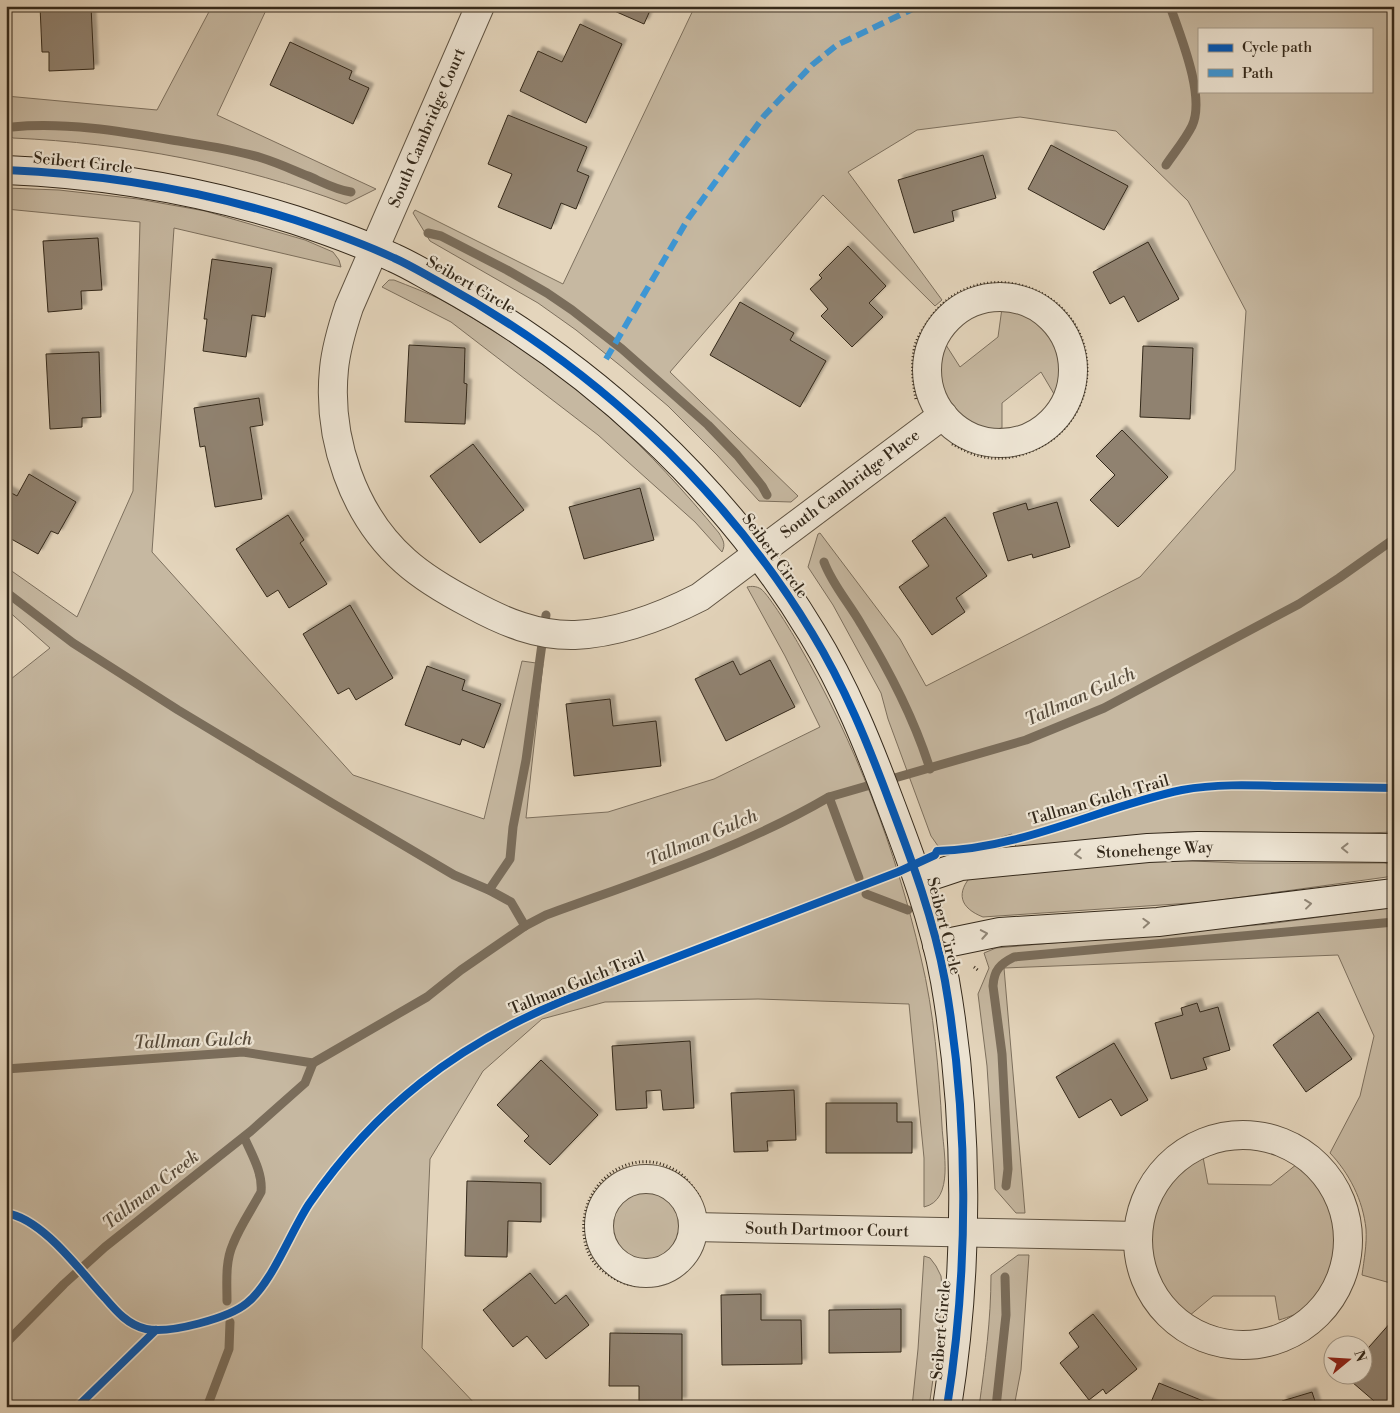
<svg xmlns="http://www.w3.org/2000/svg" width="1400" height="1413" viewBox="0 0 1400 1413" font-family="'Libre Bodoni',serif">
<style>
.green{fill:#c6b8a1;stroke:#7d705e;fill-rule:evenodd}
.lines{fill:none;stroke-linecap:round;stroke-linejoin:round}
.stream{stroke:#7a6d5b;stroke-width:9}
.building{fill:#90826f;stroke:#34291b;filter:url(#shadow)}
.street-casing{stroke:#605443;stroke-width:30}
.secondary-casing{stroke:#34291b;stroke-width:30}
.path{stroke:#34291b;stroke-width:3;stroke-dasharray:1 2.5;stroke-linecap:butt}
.street{stroke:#ede4d3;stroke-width:28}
.secondary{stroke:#ede4d3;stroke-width:28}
.quiet{stroke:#3d96d4;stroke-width:6;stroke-dasharray:12 6;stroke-linecap:butt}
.cycleway-casing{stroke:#ede4d3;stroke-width:11}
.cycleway{stroke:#0057b8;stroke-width:8}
.oneway{stroke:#908677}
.labels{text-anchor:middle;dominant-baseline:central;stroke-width:4.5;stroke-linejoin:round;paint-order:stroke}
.street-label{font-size:16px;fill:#34291b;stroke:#ede4d3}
.water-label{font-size:18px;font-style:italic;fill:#574b3b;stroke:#ede4d3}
</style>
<defs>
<filter id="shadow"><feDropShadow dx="4.5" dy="-4.5" stdDeviation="1" flood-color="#0004"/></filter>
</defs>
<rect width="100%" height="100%" fill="#e4d5bc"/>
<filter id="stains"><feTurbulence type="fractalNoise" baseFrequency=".004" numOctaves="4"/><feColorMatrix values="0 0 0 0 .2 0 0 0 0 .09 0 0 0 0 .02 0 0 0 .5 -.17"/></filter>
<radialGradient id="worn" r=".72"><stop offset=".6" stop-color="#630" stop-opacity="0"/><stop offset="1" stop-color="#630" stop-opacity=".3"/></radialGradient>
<g class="green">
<path d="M212 6H268L217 115 376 189 346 204C240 164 126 143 13 138L6 132V96L157 110Z"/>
<path d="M695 6H1394V832L1366 833 1178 832 1016 847 1012 834C989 841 962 850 938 846L931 836 888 719 881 693 833 605 808 567 818 534 820 533 900 639 926 686 1140 577 1235 470 1246 311 1188 201 1116 131 1020 117 917 130 848 172 942 300 935 306 823 195 670 372 798 496 791 502 759 501 717 455 668 406 622 367 576 330 538 303 430 241 413 213 415 210 563 284ZM1199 29H1371V91H1199Z"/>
<path d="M6 188 59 190 138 199 205 211 305 240 333 252 339 260 341 267 174 228 152 552 353 775 484 819 522 661 543 664 526 818 608 812 714 779 820 727 785 656 747 587C752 586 756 586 761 589 769 595 793 634 799 645 855 742 896 849 921 958 934 1012 939 1071 942 1126 943 1150 955 1200 924 1207V1158L909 1004 758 999 605 1002 542 1019 483 1071 430 1159 422 1348 478 1407H6V683L50 648 6 609V567L77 617 133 491 140 222 6 209Z"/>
<path d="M389 280H394C409 286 425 292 440 299 496 330 561 374 609 417 649 452 685 492 719 533 723 540 726 544 722 552L695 522 598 435 451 322 382 287Z"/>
<path d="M1002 308C1047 316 1064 346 1060 390L1054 394 1041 372 1002 403V428C997 429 991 429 986 429 965 428 944 407 940 387 937 375 938 364 939 352L946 345 960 367 998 337Z"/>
<path d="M1171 860 1239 863H1384L1394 865V876L1206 902 983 917C960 908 955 893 973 874Z"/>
<path d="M1394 907V1284L1362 1275C1364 1260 1367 1244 1366 1229 1363 1200 1349 1173 1330 1153L1360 1096 1374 1036 1338 955 1004 968 1025 1213H1016L995 1189 987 1066 978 994 989 968 984 953 996 948 1268 924Z"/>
<path d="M1203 1157 1208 1184 1271 1185 1297 1164C1310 1169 1316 1180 1323 1191 1345 1227 1342 1280 1307 1307 1298 1314 1289 1317 1279 1320L1275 1296H1213L1189 1316C1186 1314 1182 1313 1179 1311 1154 1293 1143 1242 1151 1214 1155 1203 1162 1193 1168 1183 1176 1170 1187 1158 1203 1157Z"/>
<circle cx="646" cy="1225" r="36"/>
<path d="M1018 1255H1029L1021 1370 1014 1407H979C985 1363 991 1320 991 1275Z"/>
<path d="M924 1256 930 1258 936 1266 941 1276 942 1287 938 1344 929 1407H912L918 1349Z"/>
</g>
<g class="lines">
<g class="stream">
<path d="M12 127C65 122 120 131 172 140 202 145 233 149 262 158 278 163 293 170 308 176 322 182 336 190 351 192"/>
<path d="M1166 165C1174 153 1185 140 1192 126 1206 97 1180 35 1170 6"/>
<path d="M428 233 441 236 507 270 547 293 572 310 622 349 708 425 737 455 762 486 767 495"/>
<path d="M824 562C832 584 849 603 861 624 889 670 914 718 930 769"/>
<path d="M6 592 73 643 178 710 332 803 454 875 489 890 511 902 525 926"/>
<path d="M829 797 859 878"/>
<path d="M489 890 510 859 513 827 526 760 546 615"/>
<path d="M866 894 908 910"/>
<path d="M6 1069 243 1052 313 1063 427 997 461 970 525 926 546 915C642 880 740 849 829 797L1026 740 1104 708 1299 604 1339 578 1394 539"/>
<path d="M1006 1186 1008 1169 1002 1054 993 986C994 970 1000 964 1014 957L1394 922"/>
<path d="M227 1301C227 1282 225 1262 233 1244 240 1226 252 1209 261 1192 263 1173 252 1155 244 1137"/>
<path d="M6 1343 64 1284 105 1247 251 1131 305 1083 313 1063"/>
<path d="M207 1407 229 1349 230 1322"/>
<path d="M996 1407 1006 1315 1005 1277"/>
</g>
</g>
<g class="building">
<path d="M40 6H91L94 69 49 71V52H42Z"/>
<path d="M603 6H652L644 24Z"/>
<path d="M580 24 622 44 586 123 520 91 538 51 562 62Z"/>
<path d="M290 42 352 71 349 79 369 88 353 124 270 85Z"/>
<path d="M508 115 587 147 577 171 589 176 576 209 561 203 551 229 498 207 512 174 488 164Z"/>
<path d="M1051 145 1128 186 1104 230 1028 189Z"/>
<path d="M983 155 996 198 952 211 954 221 914 233 898 180Z"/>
<path d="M98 238 102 290 81 291 82 309 48 312 43 241Z"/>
<path d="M1148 242 1179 299 1138 322 1124 296 1110 304 1093 272Z"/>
<path d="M848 246 886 286 869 303 883 317 852 347 821 316 828 309 810 289 822 278 819 275Z"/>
<path d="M212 259 272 268 265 317 252 315 246 357 203 351 207 319H204Z"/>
<path d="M740 302 794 333 790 340 826 361 800 407 710 355Z"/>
<path d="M409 345 465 348 464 383 467 384 465 424 405 422Z"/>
<path d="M1143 346 1193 348 1190 419 1140 417Z"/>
<path d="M99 352 101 417 82 418V427L50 429 46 354Z"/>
<path d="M259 398 263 425 250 427 262 499 215 507 205 446 200 447 194 408Z"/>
<path d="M1122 430 1168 477 1118 527 1090 500 1115 475 1096 456Z"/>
<path d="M473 444 524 510 480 543 430 476Z"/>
<path d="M29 474 76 502 58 534 51 531 38 554 6 536V490L17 496Z"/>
<path d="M640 488 654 540 584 559 569 507Z"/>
<path d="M1057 502 1070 547 1033 558 1032 554 1008 561 993 513 1026 503 1028 510Z"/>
<path d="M288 515 304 540 300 543 327 584 289 608 278 590 267 597 236 549Z"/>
<path d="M945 517 987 576 956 598 965 612 932 635 899 587 929 566 912 541Z"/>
<path d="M350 605 393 678 356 700 349 688 338 694 303 634Z"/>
<path d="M770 660 795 707 726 741 695 679 733 661 740 675Z"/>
<path d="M427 666 465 680 462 690 501 704 484 748 462 739 460 745 405 725Z"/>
<path d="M610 699 613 726 656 721 661 766 574 776 566 704Z"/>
<path d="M1197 1003 1200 1012 1218 1007 1230 1050 1203 1058 1207 1069 1171 1079 1155 1023 1183 1015 1181 1008Z"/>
<path d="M1318 1012 1352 1059 1306 1092 1273 1045Z"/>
<path d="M690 1041 694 1108 663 1110 661 1090 646 1091 647 1108 616 1110 612 1046Z"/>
<path d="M1114 1043 1148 1100 1121 1116 1111 1099 1079 1118 1056 1077Z"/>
<path d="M541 1060 598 1115 550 1165 524 1141 529 1136 497 1105Z"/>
<path d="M794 1090 796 1140 767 1141 768 1151 734 1152 731 1093Z"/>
<path d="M826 1103H897V1122H912V1153H826Z"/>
<path d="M467 1181 541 1183V1222L508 1221 507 1257 465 1256Z"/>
<path d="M530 1273 555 1304 566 1295 589 1325 546 1359 527 1336 513 1347 483 1310Z"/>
<path d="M761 1294V1320H801L802 1364 722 1365 721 1295Z"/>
<path d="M901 1309V1352L829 1353V1310Z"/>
<path d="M1093 1314 1137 1369 1106 1394 1103 1389 1089 1400 1060 1363 1079 1347 1069 1333Z"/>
<path d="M1392 1321 1394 1323V1394L1383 1407H1381L1345 1376H1362V1355Z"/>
<path d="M610 1333 682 1334V1402L639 1401V1386H609Z"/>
<path d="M1159 1383 1218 1407H1149Z"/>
<path d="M1312 1392 1317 1407H1284L1282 1401Z"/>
</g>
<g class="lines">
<g class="street-casing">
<g id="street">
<path d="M480 6 349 307C342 328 336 348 334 369 327 438 353 515 405 561 425 579 448 592 471 604 504 622 537 636 575 635 619 633 661 617 700 597L943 415"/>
<circle cx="1000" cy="370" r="73"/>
<circle cx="1243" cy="1240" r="105"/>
<circle cx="646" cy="1226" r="47"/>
<path d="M693 1227 1138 1236"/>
</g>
</g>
<g class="secondary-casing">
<g id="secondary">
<path d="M6 170C105 174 200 190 295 220 328 231 362 243 394 258 410 265 426 275 441 283 592 366 723 486 812 633 845 687 868 744 890 803 912 861 934 920 945 981 969 1119 969 1269 947 1407"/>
<path d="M919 880 961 866 1148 848 1198 846 1394 848"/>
<path d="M937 945 1000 932 1158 922 1394 893"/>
</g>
</g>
<g class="path">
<path d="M916 399C913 383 911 367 914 351 915 340 923 329 929 320 977 249 1089 286 1087 372 1086 398 1075 421 1054 438 1034 453 1006 463 980 456 970 454 961 448 952 444"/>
<path d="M974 967 979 971"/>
<path d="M698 1255C681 1278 666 1287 637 1285 624 1285 612 1278 602 1270 591 1262 585 1248 584 1234 579 1182 633 1142 678 1172 687 1178 694 1189 700 1198"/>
<path d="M77 1407 156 1330"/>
</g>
<use href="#street" class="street"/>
<use href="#secondary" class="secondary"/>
<path class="quiet" d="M606 359 688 219 764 116 812 65 837 45 919 6"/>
<g class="cycleway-casing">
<g id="cycleway">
<path d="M6 170C105 174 200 190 295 220 328 231 362 243 394 258 410 265 426 275 441 283 592 366 723 486 812 633 845 687 868 744 890 803 912 861 934 920 945 981 969 1119 969 1269 947 1407"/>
<path d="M6 1213C43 1219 80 1271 105 1298 116 1311 128 1325 146 1329 170 1334 229 1318 247 1303 272 1283 290 1233 309 1204 376 1107 456 1045 565 1000L898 872 935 855 937 851C1022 849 1100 807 1182 790 1215 784 1248 785 1280 786 1318 787 1356 787 1394 788"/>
<path d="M77 1407 156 1330"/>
</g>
</g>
<use href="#cycleway" class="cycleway"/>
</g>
<defs><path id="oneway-chevron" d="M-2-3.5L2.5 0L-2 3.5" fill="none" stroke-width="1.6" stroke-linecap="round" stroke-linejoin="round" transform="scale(1.25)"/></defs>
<g class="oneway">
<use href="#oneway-chevron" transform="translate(1345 848) rotate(-179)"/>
<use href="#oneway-chevron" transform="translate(1078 854) rotate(175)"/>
<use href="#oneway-chevron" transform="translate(1308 904) rotate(-7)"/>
<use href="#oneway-chevron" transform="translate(1146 923) rotate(-3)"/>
<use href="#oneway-chevron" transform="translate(984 934) rotate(-10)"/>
</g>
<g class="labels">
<g class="street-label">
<text transform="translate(427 128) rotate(-67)">South Cambridge Court</text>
<text transform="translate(83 163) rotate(6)">Seibert Circle</text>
<text transform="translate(471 285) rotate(30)">Seibert Circle</text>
<text transform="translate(850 484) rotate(-37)">South Cambridge Place</text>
<text transform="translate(775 556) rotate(54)">Seibert Circle</text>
<text transform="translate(1099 800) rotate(-16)">Tallman Gulch Trail</text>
<text transform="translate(1155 850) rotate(-3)">Stonehenge Way</text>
<text transform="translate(944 926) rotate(76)">Seibert Circle</text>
<text transform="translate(577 983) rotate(-22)">Tallman Gulch Trail</text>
<text transform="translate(827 1230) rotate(1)">South Dartmoor Court</text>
<text transform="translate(941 1330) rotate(-85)">Seibert Circle</text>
</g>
<g class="water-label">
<text transform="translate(1080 697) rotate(-24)">Tallman Gulch</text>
<text transform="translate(702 838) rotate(-23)">Tallman Gulch</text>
<text transform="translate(193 1041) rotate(-2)">Tallman Gulch</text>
<text transform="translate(151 1190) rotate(-38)">Tallman Creek</text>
</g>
</g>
<rect width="1400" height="1413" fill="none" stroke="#e4d5bc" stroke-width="25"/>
<rect x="8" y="8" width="1385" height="1398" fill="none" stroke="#34291b" stroke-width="2.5"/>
<rect x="12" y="12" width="1375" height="1388" fill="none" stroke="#34291b"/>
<rect x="1198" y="28" width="175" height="65" fill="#ede4d3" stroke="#a39989"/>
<rect x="1208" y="44" width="25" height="8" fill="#0057b8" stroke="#a39989"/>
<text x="1242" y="52" font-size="15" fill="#34291b">Cycle path</text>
<rect x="1208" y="69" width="25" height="8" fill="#3d96d4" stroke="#a39989"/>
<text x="1242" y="78" font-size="15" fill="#34291b">Path</text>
<g transform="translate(1348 1360) rotate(72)"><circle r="24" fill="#ede4d3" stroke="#a39989"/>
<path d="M0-4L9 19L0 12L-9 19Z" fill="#8f2418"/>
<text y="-8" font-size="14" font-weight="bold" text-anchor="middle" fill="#34291b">N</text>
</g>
<rect width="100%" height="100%" filter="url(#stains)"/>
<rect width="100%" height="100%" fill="url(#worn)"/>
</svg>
